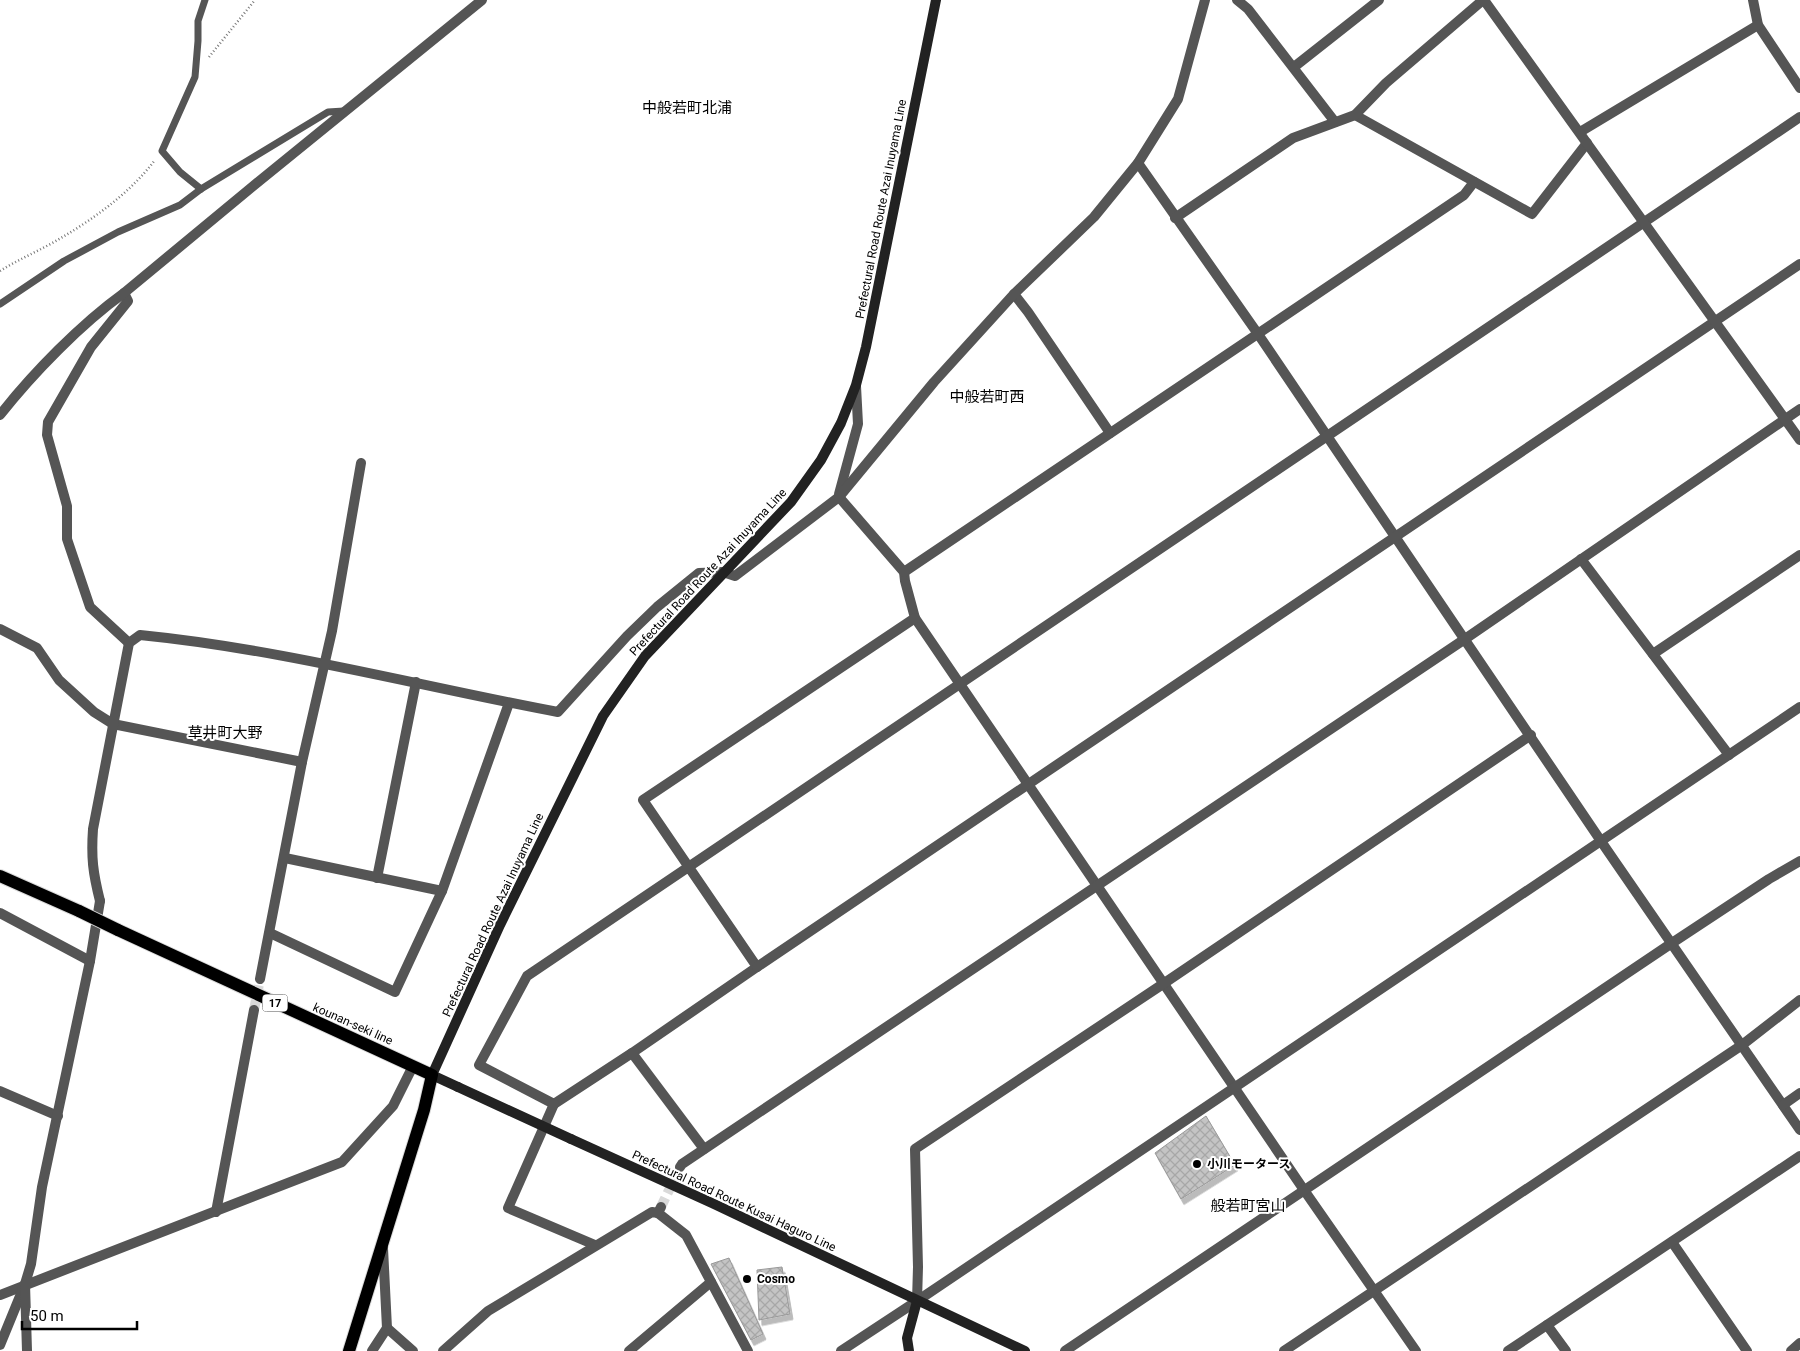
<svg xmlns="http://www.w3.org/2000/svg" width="1800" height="1351" viewBox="0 0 1800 1351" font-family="Roboto,'Noto Sans JP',sans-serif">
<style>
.building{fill:url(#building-cross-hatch);stroke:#999;filter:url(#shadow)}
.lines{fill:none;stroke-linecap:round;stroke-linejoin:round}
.minor-tunnel{stroke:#d9d9d9;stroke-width:10;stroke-dasharray:10 5;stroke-linecap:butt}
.primary-casing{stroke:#dbdbdb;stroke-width:14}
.path{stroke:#777;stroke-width:2.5;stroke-dasharray:1 2.5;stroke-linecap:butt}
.service{stroke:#555;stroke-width:7}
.minor{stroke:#555;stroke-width:10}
.tertiary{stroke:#555;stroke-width:10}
.secondary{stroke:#222;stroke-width:10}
.primary{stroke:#000;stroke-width:12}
.primary-bridge-casing{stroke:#dbdbdb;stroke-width:14;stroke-linecap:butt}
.secondary-bridge{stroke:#222;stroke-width:10}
.primary-bridge{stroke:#000;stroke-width:12}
.poi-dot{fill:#000;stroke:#fff;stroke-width:2}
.labels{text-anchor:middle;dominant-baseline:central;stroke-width:4;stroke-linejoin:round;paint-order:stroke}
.shield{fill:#fff;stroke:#4c4c4c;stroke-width:1}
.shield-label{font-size:11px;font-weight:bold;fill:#000}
.street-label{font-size:12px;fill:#000;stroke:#fff}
.poi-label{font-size:12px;font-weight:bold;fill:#000;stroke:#fff;text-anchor:start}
.quarter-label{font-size:15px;fill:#000;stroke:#fff}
</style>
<defs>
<pattern id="building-cross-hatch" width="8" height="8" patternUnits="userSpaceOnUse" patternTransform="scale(1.25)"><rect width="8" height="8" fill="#c4c4c4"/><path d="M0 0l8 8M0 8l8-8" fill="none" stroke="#a7a7a7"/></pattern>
<filter id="shadow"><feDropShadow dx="3" dy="5.5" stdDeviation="0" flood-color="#0004"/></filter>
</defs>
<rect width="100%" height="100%" fill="#fff"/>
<g class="building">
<path d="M1206 1116 1235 1165 1181 1199 1155 1153Z"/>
<path d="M729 1258 763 1334 751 1340 711 1264Z"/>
<path d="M782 1267 790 1314 759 1320 757 1270Z"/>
</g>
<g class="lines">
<g class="minor-tunnel">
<path d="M254 1010 260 979"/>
<path d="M661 1207 680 1167"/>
</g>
<g class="primary-casing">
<g id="primary">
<path d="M0 876 79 911"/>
<path d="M118 930 432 1075 424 1110 349 1351"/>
</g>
</g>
<g class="path">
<path d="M209 57 255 0"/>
<path d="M0 271C19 259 41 250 61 238 95 218 131 192 155 160"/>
</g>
<g class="service">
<path d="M201 189 180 172 162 151 195 77 198 41V21L205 0"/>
<path d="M0 304 64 261 118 232 180 205 201 189 328 112 344 111"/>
</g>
<g class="minor">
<path d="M1237 0 1248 9 1335 122"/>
<path d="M1753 0 1758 25 1800 88"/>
<path d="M1294 67 1379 0"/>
<path d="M1355 115 1532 214 1587 143"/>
<path d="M1580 132 1758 25"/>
<path d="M1138 163 1258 334 1607 850 1800 1130"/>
<path d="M1175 218 1293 138 1355 115 1386 83 1483 0"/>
<path d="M124 293 128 301 91 347 48 422 47 435 67 506V539L90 607 129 643"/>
<path d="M1014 294 1028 312 1110 433"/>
<path d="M0 415C33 373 81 324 124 293L252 187 482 0"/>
<path d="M839 494 858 424 856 386"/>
<path d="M839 497 904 572 905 581 915 618 1304 1190 1416 1351"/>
<path d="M1581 559 1729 755"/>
<path d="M904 572 1464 195 1474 182"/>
<path d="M915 618 643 800 757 967 632 1053 554 1104 479 1065 527 976 1800 117"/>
<path d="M0 629 37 648 59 680 94 712 113 724 302 762"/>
<path d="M1653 654 1800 555"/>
<path d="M285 858 442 891"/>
<path d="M377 878 416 682"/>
<path d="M100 901C93 873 91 858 93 829L129 643 140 635C281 649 419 686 558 712L627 636 657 607 699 573 723 572 735 576 839 497 934 382 1014 294 1094 217 1138 163 1178 99 1205 0"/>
<path d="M0 913 90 961"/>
<path d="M270 933 395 992 442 891 509 703"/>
<path d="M757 967 1800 264"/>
<path d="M260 979 302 762 332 631 361 463"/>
<path d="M632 1053 704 1149"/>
<path d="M0 1091 58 1116"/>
<path d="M554 1104 508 1208 595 1245"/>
<path d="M1783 1105 1800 1093"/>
<path d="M680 1167 682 1164 1465 639 1800 409"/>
<path d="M661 1207 658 1213 686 1235 748 1351"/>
<path d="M216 1212 254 1010"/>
<path d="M1672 1242 1747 1351"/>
<path d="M0 1295 342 1162 393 1106 413 1066"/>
<path d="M1547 1325 1566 1351"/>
<path d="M387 1328 413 1351"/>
<path d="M0 1345 25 1284"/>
<path d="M372 1351 387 1328 383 1248"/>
<path d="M443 1351 488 1311 652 1212 658 1213"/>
<path d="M629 1351 711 1282"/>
<path d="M841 1351 917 1301 918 1267 915 1149 1163 984 1531 735"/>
<path d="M1065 1351 1672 943 1769 879 1800 861"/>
<path d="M1284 1351 1742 1045 1800 1000"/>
<path d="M1508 1351 1800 1156"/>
<path d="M1791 1351 1800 1343"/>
</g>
<g class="tertiary">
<path d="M1484 0 1800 440"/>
<path d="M917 1301 1800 707"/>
<path d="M27 1351 25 1284 31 1264 42 1187 90 961 100 901"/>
</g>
<g class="secondary">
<path d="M458 1087 432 1075 500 925 603 716 645 656 791 502 821 460 841 423 856 385 866 347 936 0"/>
<path d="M571 1139 714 1204 1025 1351"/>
<path d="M909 1351 907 1338 917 1301"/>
</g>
<use href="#primary" class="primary"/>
<g class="primary-bridge-casing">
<path id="primary-bridge" d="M79 911 118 930"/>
</g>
<path class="secondary-bridge" d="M458 1087 571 1139"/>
<use href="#primary-bridge" class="primary-bridge"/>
</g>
<g class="poi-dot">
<circle cx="1197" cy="1164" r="5"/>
<circle cx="747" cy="1279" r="5"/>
</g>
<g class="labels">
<rect class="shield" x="262.5" y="994.5" width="25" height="17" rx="4"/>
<g class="shield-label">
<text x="275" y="1003">17</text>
</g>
<g class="street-label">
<text transform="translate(881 209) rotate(-79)">Prefectural Road Route Azai Inuyama Line</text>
<text transform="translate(708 572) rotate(-47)">Prefectural Road Route Azai Inuyama Line</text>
<text transform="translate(493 915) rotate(-65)">Prefectural Road Route Azai Inuyama Line</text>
<text transform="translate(353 1024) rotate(24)">kounan-seki line</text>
<text transform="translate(734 1201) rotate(25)">Prefectural Road Route Kusai Haguro Line</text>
</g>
<g class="poi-label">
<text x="1207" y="1164">小川モータース</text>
<text x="757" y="1279">Cosmo</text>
</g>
<g class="quarter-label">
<text x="687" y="108">中般若町北浦</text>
<text x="987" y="397">中般若町西</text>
<text x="225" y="733">草井町大野</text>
<text x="1248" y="1206">般若町宮山</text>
</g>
</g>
<path d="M22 1321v8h115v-8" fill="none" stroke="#000000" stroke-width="2.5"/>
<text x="30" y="1321" font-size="15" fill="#000000" stroke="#ffffff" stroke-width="4" paint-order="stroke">50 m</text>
</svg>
